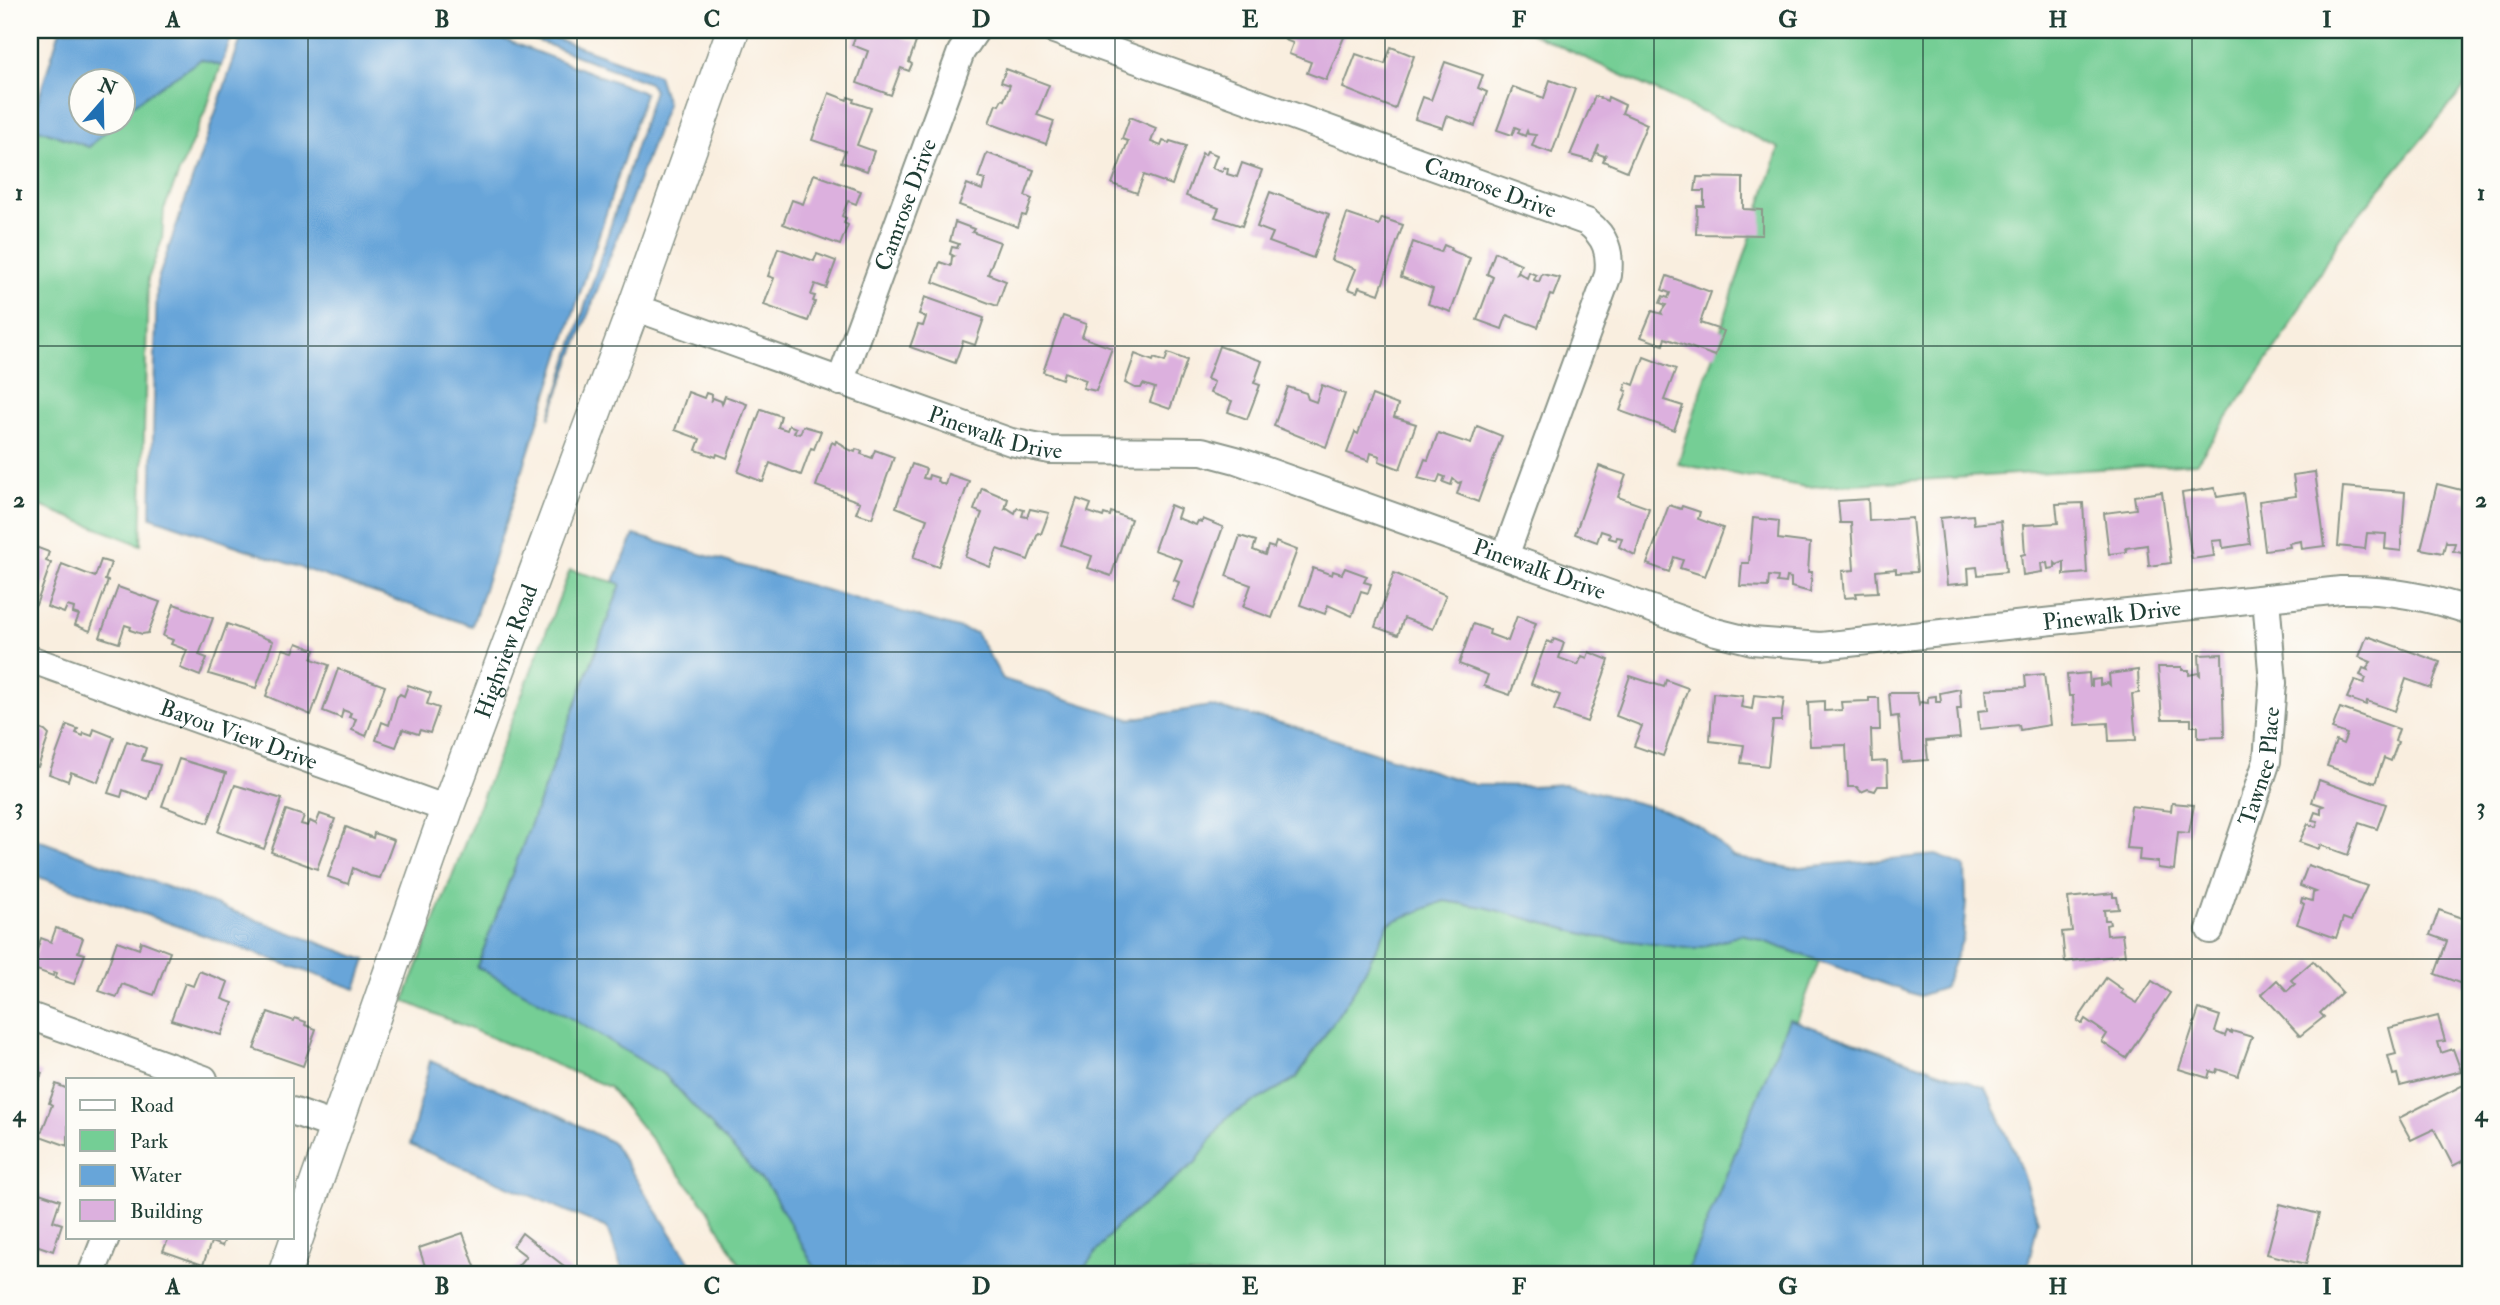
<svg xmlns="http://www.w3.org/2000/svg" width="2500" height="1305" viewBox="0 0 2500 1305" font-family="'IM FELL Double Pica',serif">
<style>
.green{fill:#74ce95;stroke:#4a8664;stroke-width:2}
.water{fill:#67a5d9;stroke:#437186;stroke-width:2}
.building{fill:#dcb0de}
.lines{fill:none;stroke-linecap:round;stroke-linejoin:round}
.minor-casing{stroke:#8c968a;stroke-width:30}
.tertiary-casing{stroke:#8c968a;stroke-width:35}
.minor{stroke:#fff;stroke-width:26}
.tertiary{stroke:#fff;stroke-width:32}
.grid{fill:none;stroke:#1f3d34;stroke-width:2;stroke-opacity:0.55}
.labels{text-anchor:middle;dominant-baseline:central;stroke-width:6;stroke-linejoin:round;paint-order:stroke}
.street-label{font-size:23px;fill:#1f3d34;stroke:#fdfcf7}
.neatline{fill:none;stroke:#1f3d34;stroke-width:2.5}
.grid-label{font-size:23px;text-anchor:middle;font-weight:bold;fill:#1f3d34}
</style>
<rect width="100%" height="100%" fill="#fdfcf7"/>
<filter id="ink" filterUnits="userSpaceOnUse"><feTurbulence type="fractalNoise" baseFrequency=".0143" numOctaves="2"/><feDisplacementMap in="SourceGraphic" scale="14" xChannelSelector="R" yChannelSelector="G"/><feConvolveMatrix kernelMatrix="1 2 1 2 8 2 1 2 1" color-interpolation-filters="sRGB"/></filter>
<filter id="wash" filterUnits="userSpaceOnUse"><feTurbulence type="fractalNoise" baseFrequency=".00686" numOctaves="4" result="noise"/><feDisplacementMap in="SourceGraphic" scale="28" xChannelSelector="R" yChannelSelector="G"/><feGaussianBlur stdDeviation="1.57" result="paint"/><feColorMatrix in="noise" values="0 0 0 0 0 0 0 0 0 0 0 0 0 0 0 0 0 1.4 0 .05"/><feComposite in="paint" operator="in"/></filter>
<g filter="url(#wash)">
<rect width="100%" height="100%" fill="#f9eedf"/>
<g class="green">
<path d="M1525 30H2470V81L2340 237 2284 336 2196 463 1806 487 1678 464 1779 148Z"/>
<path d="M201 59 221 66 208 104 164 209 162 240 148 279 141 545 30 502V126L89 147 114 123 122 122 123 114C146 91 175 78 201 59Z"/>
<path d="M570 570 621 584 477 967 576 1021 665 1075 771 1190 819 1275H746L708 1209 609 1087 404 1001Z"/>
<path d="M1444 901 1484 907 1596 937 1695 949 1743 934 1819 961 1797 1021 1789 1019 1686 1275H1078L1117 1226 1196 1162 1226 1118 1297 1078 1357 986 1389 923Z"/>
</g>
<g class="water">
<path d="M60 30H234L221 66 201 59C175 78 146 92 123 114L122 80H80V122L114 123 89 147 30 126Z"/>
<path d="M244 30H479L645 93 472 626 151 517 157 282Z"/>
<path d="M509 30H532L658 75 667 104 549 419 654 90 649 83Z"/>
<path d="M634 535 976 633 1003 679 1130 719 1210 706 1293 726 1475 785 1531 786 1565 784 1664 810 1701 827 1733 857 1790 868 1936 855 1965 866 1966 902 1963 938 1944 988 1919 996 1743 934 1695 949 1596 937 1484 907 1444 901 1389 923 1357 986 1296 1078 1226 1118 1196 1162 1117 1226 1078 1275H819L771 1190 665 1075 576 1021 477 967 621 584 614 581Z"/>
<path d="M30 837 366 960 356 989 30 874Z"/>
<path d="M1789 1019 1986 1088 2015 1153 2038 1220 2026 1275H1686Z"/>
<path d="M430 1061 561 1116 613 1143 698 1275H624L607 1228 410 1145Z"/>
</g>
<g id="blocks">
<g class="building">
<path d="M858 30H882L916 42 909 62 912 64 909 71 901 68 891 95 857 83 868 51 852 45Z"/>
<path d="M1289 30H1347L1326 80 1307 73 1311 62 1289 54 1293 43 1285 40Z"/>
<path d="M1391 47 1414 56 1395 109 1343 88 1356 54 1385 64Z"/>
<path d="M1445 62 1483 75 1478 88 1487 92 1475 126 1447 116 1443 128 1415 119 1423 97 1431 100Z"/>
<path d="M1006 69 1049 85 1037 115 1054 121 1046 144 989 123 996 104 999 105 1002 99 1004 100 1010 85 1001 82Z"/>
<path d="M1550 80 1575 89 1552 153 1532 146 1536 135 1528 134 1527 131 1525 136 1518 133 1520 129 1515 127 1512 135 1497 130 1513 87 1544 98Z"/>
<path d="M829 93 847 100 848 97 854 99 853 102 871 108 857 145 874 151 867 171 841 162 845 151 812 140Z"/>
<path d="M1595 96 1607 101 1608 97 1625 105 1622 113 1647 124 1627 171 1603 161 1606 154 1604 156 1596 153 1599 145 1592 161 1570 155Z"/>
<path d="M1130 117 1156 128 1151 142 1161 146 1163 141 1169 143 1170 141 1186 146 1172 185 1144 175 1137 193 1112 184 1128 141 1122 139Z"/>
<path d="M1207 151 1217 155 1212 168 1222 172 1224 167 1228 169 1227 174 1237 177 1242 163 1262 170 1242 226 1215 217 1219 208 1186 196 1202 153 1205 155Z"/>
<path d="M987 153 1034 170 1025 196 1032 199 1026 216 1022 215 1018 227 959 205 967 184 982 190 985 180 978 178Z"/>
<path d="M814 174 861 191 856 204 848 201 842 216 846 218 844 223 848 225 840 245 783 224 792 200 803 204Z"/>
<path d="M1697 177 1743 178V209L1762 210V235L1696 234 1697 206H1704V191H1695Z"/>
<path d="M1270 192 1329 214 1313 258 1269 242 1273 233 1257 227Z"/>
<path d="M1347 214 1379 225 1382 218 1403 225 1379 294 1359 287 1357 292 1348 289 1356 269 1331 260Z"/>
<path d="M955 222 974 229 972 232 1000 242 988 274 1006 281 997 306 933 282 940 262 951 266 952 257 954 256 950 254 952 247 957 248 959 244 950 241Z"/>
<path d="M1413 242 1441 252 1444 245 1451 248 1450 250 1470 258 1451 312 1428 304 1433 289 1401 277Z"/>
<path d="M778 248 814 261 817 254 836 261 826 288 815 284 811 295 815 296 813 301 815 302 808 321 764 305 774 278 768 276Z"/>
<path d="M1495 252 1521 264 1517 274 1519 273 1527 278 1529 272 1536 275 1534 280 1539 282 1542 274 1560 278 1553 296 1550 295 1538 327 1507 315 1502 329 1477 320 1493 277 1487 274Z"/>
<path d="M1667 276 1711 292 1700 323 1724 331 1715 356 1665 338 1663 345 1641 337 1652 311 1662 314 1661 312 1666 305 1660 303 1663 296 1668 298 1670 293 1662 290Z"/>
<path d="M925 297 984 318 975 345 963 341 955 363 910 347 918 325 923 326 926 317 919 314Z"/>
<path d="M1063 316 1086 324 1082 337 1112 348 1096 391 1083 388 1086 380 1064 372 1062 379 1043 372Z"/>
<path d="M1219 346 1262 361 1254 383 1260 385 1247 419 1228 412 1232 401 1210 393 1214 382 1207 379Z"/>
<path d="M1168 353 1187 360 1170 409 1150 402 1155 388 1143 384 1141 388H1135L1125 383 1135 354 1153 361 1154 358 1165 362Z"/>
<path d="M1644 357 1676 369 1664 400 1683 406 1674 430 1620 411 1627 391 1624 390 1627 382 1634 385Z"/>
<path d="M1322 385 1345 394 1326 447 1274 426 1288 387 1306 393 1308 399 1316 402Z"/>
<path d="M688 392 704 398 706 393 712 395 711 400 713 398 721 401 722 404 725 396 747 404 727 458 717 454 716 457 696 450 700 439 675 430Z"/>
<path d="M1372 395 1398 405 1394 417 1416 424 1400 469 1379 461 1380 456 1371 453 1369 461 1347 453 1355 432 1358 434Z"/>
<path d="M761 409 781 416 778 427 787 430 789 425 796 428 794 433 800 434 803 426 821 431 814 449 811 448 801 475 770 463 763 482 738 472Z"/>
<path d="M1477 426 1502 436 1478 502 1457 494 1461 482 1458 483 1453 479 1451 485 1443 482 1445 477 1440 475 1437 483 1418 478 1425 459 1428 460 1438 433 1471 444Z"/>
<path d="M836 441 842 444 845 448 855 452 856 449 862 451 861 454 872 458 875 450 894 457 872 518 856 513 860 502 816 486 832 442 835 444Z"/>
<path d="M912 464 926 469 923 478 928 479 929 475 938 478 937 481 945 485 948 474 969 481 938 567 913 558 927 519 896 507Z"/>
<path d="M1599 466 1626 475 1618 497 1649 508 1635 555 1619 547 1622 538 1617 537 1616 540 1609 538 1610 534 1601 531 1597 542 1575 534Z"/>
<path d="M2315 472 2325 546 2302 549 2301 541 2289 543 2290 547 2265 550 2259 501 2296 496 2293 475Z"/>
<path d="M2437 484 2465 491 2462 501 2470 503V555L2453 551 2455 543H2447L2446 541 2443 553 2421 549Z"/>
<path d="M2343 487 2405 492 2401 551 2385 549 2386 534 2367 533 2365 549 2338 546Z"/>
<path d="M982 488 1008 499 1005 509 1007 508 1015 513 1017 508 1024 510 1022 516 1027 517 1030 509 1049 513 1041 534 1038 533 1028 560 997 549 990 567 965 557 982 513 974 510Z"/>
<path d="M2215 488 2217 497 2243 493 2250 544 2223 548 2222 540 2212 541 2214 556 2192 559 2182 493Z"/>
<path d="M2162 492 2171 563 2149 566 2147 545 2126 548 2127 552 2109 554 2104 513 2136 509 2134 496Z"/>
<path d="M1077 499 1091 504 1088 512 1103 517 1104 514 1110 516 1111 512 1131 519 1111 576 1088 568 1092 556 1061 545Z"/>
<path d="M1868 499 1869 521 1912 518 1917 572 1896 573V569L1876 571 1878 592 1856 593 1857 597 1844 598 1842 571 1854 570 1851 523H1840L1838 501Z"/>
<path d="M2083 503 2087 573 2064 575V562L2057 565 2055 563V568L2048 569 2047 563H2041L2042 572 2023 575 2021 555 2025 554 2023 525 2058 523 2056 504Z"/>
<path d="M1170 505 1180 509 1177 518 1196 525 1198 521 1202 522 1203 519 1223 527 1194 608 1172 600 1179 582 1174 580 1182 560 1154 550Z"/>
<path d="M1669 505 1681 509 1682 506 1700 512 1698 519 1723 528 1705 576 1680 568 1683 560 1674 557 1669 572 1647 564Z"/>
<path d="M1973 515 1974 524 2001 521 2006 572 1978 575 1977 567 1968 568 1969 583 1947 585 1940 518Z"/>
<path d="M1753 518 1779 521 1778 539 1810 543 1808 572H1812L1810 592 1791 587V578L1787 577 1786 583 1777 582 1778 577 1769 576 1768 587 1740 586 1742 563H1749Z"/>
<path d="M1240 536 1256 541 1253 550 1265 555 1268 546 1274 548 1276 542 1297 550 1272 618 1243 607 1251 585 1226 576Z"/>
<path d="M30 545 49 552 46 561 51 563 36 605 30 603Z"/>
<path d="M101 560 111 563 105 580 108 581 90 631 75 625 79 615 73 613 74 608 67 606 64 613 47 607 62 564 95 577Z"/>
<path d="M1313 568 1332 575 1333 571 1342 574 1345 568 1367 576 1364 582 1371 584 1368 593 1361 591 1352 616 1328 605 1325 614 1300 605Z"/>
<path d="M1394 573 1446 595 1433 629 1404 618 1398 635 1375 627Z"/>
<path d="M118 587 160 602 148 633 142 634 130 630 131 627 125 625 119 643 100 637Z"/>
<path d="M174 604 213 618 199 655 207 658 200 676 180 668 187 650 171 644 173 640 163 636Z"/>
<path d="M1517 616 1536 623 1510 695 1484 686 1488 675 1459 664 1473 624 1490 630 1489 634 1508 641Z"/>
<path d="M227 624 273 641 256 688 209 674Z"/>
<path d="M2367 636 2440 662 2431 688 2406 679 2395 711 2367 701 2366 705 2347 698 2355 680 2364 683 2366 678 2360 675 2363 668 2368 670 2367 667 2371 662 2359 657Z"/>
<path d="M1554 639 1564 643 1559 658 1578 665 1582 656 1587 658 1589 652 1609 660 1587 722 1554 710 1560 695 1531 684 1547 641 1552 643Z"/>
<path d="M297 643 315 650 312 659 329 665 311 715 266 696 283 649 293 652Z"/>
<path d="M2222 654 2224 737 2198 738V726H2191V719H2162L2158 667H2182V670H2189V675L2198 673 2200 675 2199 655Z"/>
<path d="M338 669 385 686 366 736 352 730 356 719 349 717 351 713 343 710 341 718 323 711Z"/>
<path d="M2138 670 2139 693 2132 694 2136 740 2109 741 2108 723 2075 725 2073 696H2069L2067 675 2089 673 2090 686H2092V680L2100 679V685L2108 683 2110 685 2109 674Z"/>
<path d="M2044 674 2050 725 2020 730 2019 725 1980 729 1978 711 1988 710 1986 689 2026 687 2025 676Z"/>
<path d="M1630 676 1664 687 1666 680 1688 688 1663 756 1634 746 1642 726 1616 716Z"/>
<path d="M408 685 431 693 427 704 439 708 430 733 420 730 418 734 403 729 396 747 376 740 382 722 389 725 397 697 400 694 404 696Z"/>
<path d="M1960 689 1961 709H1957L1960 738 1926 741 1928 760 1902 762 1898 716 1891 717 1889 693H1917L1919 704 1920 702 1928 703V697L1936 696V702H1941L1940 693Z"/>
<path d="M1713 693 1743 696 1741 707 1752 709 1754 695 1784 698 1781 721H1773L1768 766 1741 763 1744 745 1710 741Z"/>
<path d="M1869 698H1879L1880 730H1871L1872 762 1887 761 1888 786H1878L1875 791 1868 789 1861 792 1857 787H1848L1846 745 1810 746 1808 702 1824 701V711L1842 710 1841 702 1869 701Z"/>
<path d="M2340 708 2399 729 2395 741 2398 742 2391 761 2384 758 2375 783 2327 766 2336 741 2343 744 2347 734 2332 729Z"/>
<path d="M67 725 78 729 76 733 83 736 84 733 92 736 94 729 114 737 98 782 71 772 68 781 49 774Z"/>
<path d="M32 726 45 731 49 735 38 767 30 764V728Z"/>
<path d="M127 741 146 748 142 760 160 765 148 799 123 790 121 797 108 793Z"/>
<path d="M179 759 226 773 208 823 162 806Z"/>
<path d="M2319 780 2386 804 2377 829 2359 823 2348 855 2320 845 2319 849 2299 842 2308 824 2316 827 2318 821 2312 820 2315 812 2321 814V807L2324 806 2312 802Z"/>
<path d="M235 785 282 799 264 849 218 832Z"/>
<path d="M2172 803 2194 805 2189 833 2178 832 2174 870 2158 868V862L2139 860 2140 849 2126 848 2131 806 2171 811Z"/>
<path d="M286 810 304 816 301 824 308 826 310 821 316 824 320 814 335 819 317 869 271 852Z"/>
<path d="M346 827 373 838 374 833 394 840 380 878 370 876 353 868 348 884 328 877Z"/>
<path d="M2308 865 2367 886 2351 921 2343 918 2336 938 2297 924 2304 904 2301 902 2302 898 2312 901 2313 893 2316 892 2300 886Z"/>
<path d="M2113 893V897H2117L2119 909 2104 910 2105 920H2109L2110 924 2106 925 2107 935 2122 934 2125 955 2065 962 2062 932 2072 931 2068 898Z"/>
<path d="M2439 910 2470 921V987L2435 974 2447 941 2430 935Z"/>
<path d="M56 928 83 938 78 952 85 954 74 984 55 978 57 973 54 972 53 976 31 968 41 938 51 942Z"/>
<path d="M117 941 139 949 141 941 170 952 154 995 122 984 117 997 99 991Z"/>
<path d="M2313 961 2342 992 2320 1013 2324 1017 2300 1036 2262 994 2277 980 2287 991 2295 984 2291 980Z"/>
<path d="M199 971 228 982 222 999 233 1003 221 1035 171 1020 185 983 193 986Z"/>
<path d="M2106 978 2123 990 2121 993 2137 1003 2152 981 2170 993 2126 1058 2102 1042 2107 1034 2085 1019 2082 1024 2077 1021Z"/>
<path d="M2199 1009 2220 1016 2215 1032 2225 1036 2227 1031 2232 1033V1031L2252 1037 2238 1076 2217 1069 2216 1073 2210 1071 2208 1078 2179 1069Z"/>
<path d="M268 1012 294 1021 295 1018 306 1022 305 1025 316 1029 303 1066 254 1049Z"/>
<path d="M2438 1016 2445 1041 2438 1042 2441 1053 2453 1049 2461 1071 2400 1086 2397 1074 2393 1075 2388 1056 2396 1054 2389 1028Z"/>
<path d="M30 1068 42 1073 30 1106Z"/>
<path d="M56 1084 68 1089V1146L40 1136 52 1105 49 1103Z"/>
<path d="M2465 1084 2470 1095V1113L2468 1114 2470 1118V1157L2453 1166 2434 1129 2411 1140 2399 1118Z"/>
<path d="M30 1190 60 1200 53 1221 62 1224 53 1251 30 1243Z"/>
<path d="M2280 1204 2319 1214 2306 1264 2267 1254Z"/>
<path d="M463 1233 478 1275H428L419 1248Z"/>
<path d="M522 1233 573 1273 572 1275H510L526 1256 513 1246Z"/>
<path d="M169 1237H226L222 1246 211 1242 203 1265 163 1251Z"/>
</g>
</g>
</g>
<g filter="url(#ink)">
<use href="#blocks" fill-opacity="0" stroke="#8c968a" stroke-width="2"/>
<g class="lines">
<g class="minor-casing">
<g id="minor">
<path id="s1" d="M1054 30 1587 222C1606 237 1611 252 1608 275L1505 556"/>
<path id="s2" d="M634 307 1011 442 1050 450 1202 451 1236 460 1716 632 1752 641 1821 646 2341 590C2387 589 2427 596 2470 611"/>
<path id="s3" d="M840 382 961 52 976 30"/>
<path id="s4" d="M30 659 447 809"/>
<path id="s5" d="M2210 930 2267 761 2273 683 2266 598"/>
<path d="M30 1016 204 1079"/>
<path d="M292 1111 337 1127"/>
<path d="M91 1275 106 1237"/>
</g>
</g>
<g class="tertiary-casing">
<g id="tertiary">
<path id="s6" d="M284 1275 447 809 634 307 733 30"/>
</g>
</g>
<use href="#minor" class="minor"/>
<use href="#tertiary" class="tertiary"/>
</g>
</g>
<path class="grid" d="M308 30V1275M577 30V1275M846 30V1275M1115 30V1275M1385 30V1275M1654 30V1275M1923 30V1275M2192 30V1275M30 346H2470M30 652H2470M30 959H2470"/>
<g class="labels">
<g class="street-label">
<text stroke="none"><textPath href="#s1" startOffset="464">Camrose Drive</textPath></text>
<text stroke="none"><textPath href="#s3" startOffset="189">Camrose Drive</textPath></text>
<text stroke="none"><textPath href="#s2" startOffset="383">Pinewalk Drive</textPath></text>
<text stroke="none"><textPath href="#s2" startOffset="950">Pinewalk Drive</textPath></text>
<text stroke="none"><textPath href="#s2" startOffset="1536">Pinewalk Drive</textPath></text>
<text stroke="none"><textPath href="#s6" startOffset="662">Highview Road</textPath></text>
<text stroke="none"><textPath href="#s4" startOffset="222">Bayou View Drive</textPath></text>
<text stroke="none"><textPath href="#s5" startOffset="172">Tawnee Place</textPath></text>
</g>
</g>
<rect width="2500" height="1305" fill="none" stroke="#fdfcf7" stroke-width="77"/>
<rect x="66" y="1078" width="228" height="161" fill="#fdfcf7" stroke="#a4b0a9" stroke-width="2"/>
<rect x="80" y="1100" width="35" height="10" fill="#ffffff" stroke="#a4b0a9" stroke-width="2"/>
<text x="130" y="1112" font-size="21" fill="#1f3d34">Road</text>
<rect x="80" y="1130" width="35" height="21" fill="#74ce95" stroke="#a4b0a9" stroke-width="2"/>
<text x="130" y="1148" font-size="21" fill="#1f3d34">Park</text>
<rect x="80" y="1165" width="35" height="21" fill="#67a5d9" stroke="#a4b0a9" stroke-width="2"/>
<text x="130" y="1182" font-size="21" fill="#1f3d34">Water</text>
<rect x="80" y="1200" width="35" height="21" fill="#dcb0de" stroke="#a4b0a9" stroke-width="2"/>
<text x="130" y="1218" font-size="21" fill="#1f3d34">Building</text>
<g transform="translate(102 102) rotate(20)"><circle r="33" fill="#fdfcf7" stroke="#a4b0a9" stroke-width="2"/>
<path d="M0-5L12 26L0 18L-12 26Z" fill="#1f6fb2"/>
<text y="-10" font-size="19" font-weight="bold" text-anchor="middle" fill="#1f3d34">N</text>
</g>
<rect x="38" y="38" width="2424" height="1228" class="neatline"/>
<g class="grid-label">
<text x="173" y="27">A</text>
<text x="442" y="27">B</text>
<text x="712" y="27">C</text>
<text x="981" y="27">D</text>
<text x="1250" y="27">E</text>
<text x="1519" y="27">F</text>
<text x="1788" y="27">G</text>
<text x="2058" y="27">H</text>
<text x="2327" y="27">I</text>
<text x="19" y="200">1</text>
<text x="2481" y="200">1</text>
<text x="19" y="507">2</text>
<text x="2481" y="507">2</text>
<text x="19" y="814">3</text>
<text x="2481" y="814">3</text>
<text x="19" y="1121">4</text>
<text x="2481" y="1121">4</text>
<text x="173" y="1294">A</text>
<text x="442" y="1294">B</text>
<text x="712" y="1294">C</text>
<text x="981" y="1294">D</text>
<text x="1250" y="1294">E</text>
<text x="1519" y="1294">F</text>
<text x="1788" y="1294">G</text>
<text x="2058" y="1294">H</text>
<text x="2327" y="1294">I</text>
</g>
</svg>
